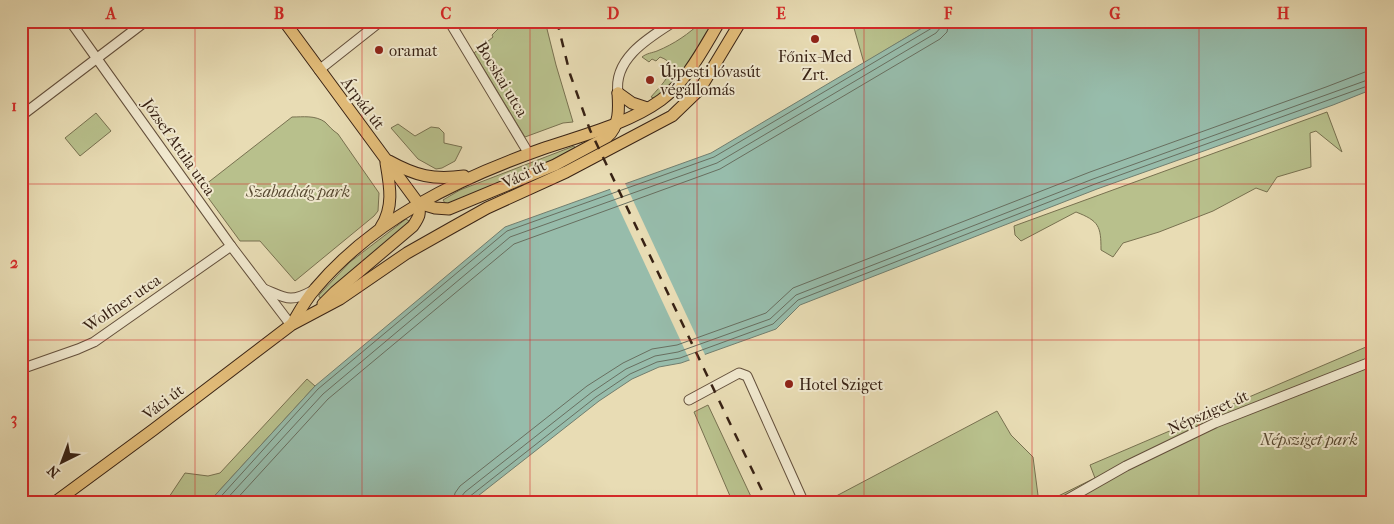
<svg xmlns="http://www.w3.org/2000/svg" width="1394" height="524" viewBox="0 0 1394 524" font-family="'IM FELL French Canon',serif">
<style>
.green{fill:#b8c08c;stroke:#787150}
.water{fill:#97bcab;stroke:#717e6f}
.pier{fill:#e8dcb4}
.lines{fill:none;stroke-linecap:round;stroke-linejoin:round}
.shore{stroke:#686f60;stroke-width:1}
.minor-casing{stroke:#64503c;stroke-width:11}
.major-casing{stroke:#382214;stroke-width:13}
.minor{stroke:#f0e8ce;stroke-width:9}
.major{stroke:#e4be7a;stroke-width:11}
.rail{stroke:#382214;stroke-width:2.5;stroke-dasharray:9 9;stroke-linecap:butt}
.grid{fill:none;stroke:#d62828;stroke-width:1;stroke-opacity:0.55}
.poi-dot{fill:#8f2418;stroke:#f0e8ce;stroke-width:2}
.labels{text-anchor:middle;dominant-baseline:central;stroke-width:4;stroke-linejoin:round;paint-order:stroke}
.poi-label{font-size:16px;fill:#382214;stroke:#f0e8ce;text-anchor:start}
.street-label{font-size:16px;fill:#382214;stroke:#f0e8ce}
.park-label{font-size:16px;font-style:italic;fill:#584a32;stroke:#f0e8ce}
.neatline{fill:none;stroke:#d62828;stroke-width:2}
.grid-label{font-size:16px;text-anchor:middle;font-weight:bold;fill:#d62828}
</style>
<rect width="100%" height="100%" fill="#e8dcb4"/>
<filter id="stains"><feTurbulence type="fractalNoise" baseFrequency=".004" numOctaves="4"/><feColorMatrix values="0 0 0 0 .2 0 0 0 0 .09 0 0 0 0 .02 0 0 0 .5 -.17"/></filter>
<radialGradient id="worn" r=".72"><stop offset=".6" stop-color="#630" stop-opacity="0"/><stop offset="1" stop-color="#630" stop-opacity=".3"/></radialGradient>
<g class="green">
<path d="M495 21H545L556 65 573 122 563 123 525 137 474 53 493 37 492 35 500 27Z"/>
<path d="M702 21H716L674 84 657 99 651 97C660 86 684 65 660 57L656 61 652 59 649 62 642 57C647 53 652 53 657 51 674 44 689 34 702 21Z"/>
<path d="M852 21H934L864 63Z"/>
<path d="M1327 112 1342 152 1316 131 1310 133 1311 167 1277 177 1267 192 1256 188 1213 211 1159 232 1123 243 1113 257 1101 250C1101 226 1099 221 1076 212L1021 241 1015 235 1014 226Z"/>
<path d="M96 113 111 131 80 156 65 138Z"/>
<path d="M292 117C303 117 315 115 325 122 329 126 332 130 338 134L379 193 378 211 374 216 295 281 260 241H240L201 188Z"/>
<path d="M398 124 415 136 431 127 439 128 444 133V143L462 147 455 161 442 168 436 169 418 159 391 128Z"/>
<path d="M574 146 575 148 531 171 450 204 445 203 443 200 460 190Z"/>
<path d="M406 219 409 221 403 228 321 298 319 297V295L350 262Z"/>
<path d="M1373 344V503H1044L1095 478 1090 465Z"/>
<path d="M307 379 315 386 208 503H165L185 473 208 476 220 473Z"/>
<path d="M708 405 754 503H733L694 412Z"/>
<path d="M997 411 1011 435 1033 457 1039 503H823Z"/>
</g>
<path class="water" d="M934 21H1373V89L1333 105 1097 189 800 305 776 329 681 363 659 367 632 379 599 401 469 503H208L315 386 505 227 711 153Z"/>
<path class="pier" d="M624 181 706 357 691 363 609 187Z"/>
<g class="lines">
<g class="shore">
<path d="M215 503 318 389 507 231 714 157 932 28 935 21"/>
<path d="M223 503 323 394 510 237 717 163 936 33 941 27 942 21"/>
<path d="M233 503 328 399 514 244 720 169 940 39 947 32 949 21"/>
<path d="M453 503 455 493 460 486 587 386 623 363 652 349 677 345 766 313 793 288 1090 172 1326 87 1365 72 1373 70"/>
<path d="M460 503 461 497 465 492 592 392 626 369 655 356 678 352 770 319 796 295 1093 179 1373 78"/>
<path d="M467 503 469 497 596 397 630 374 657 362 680 358 773 324 798 300 1095 184 1373 84"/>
</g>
<g class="minor-casing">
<g id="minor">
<path d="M70 21 231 246 291 325"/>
<path d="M449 21 529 154"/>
<path d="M319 70 381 21"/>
<path d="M618 93C613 58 650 37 675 21"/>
<path d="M21 116 146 21"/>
<path d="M264 289C286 298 290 303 312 291"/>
<path d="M21 369 78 349 94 342 231 246"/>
<path d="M689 400 739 373 747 376 804 503"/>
<path d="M1061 503 1126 466 1215 423 1373 361"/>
</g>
</g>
<g class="major-casing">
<g id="major">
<path d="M284 21 418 203C421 214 419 217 413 226L335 292 323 304"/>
<path d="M618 93 632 103 647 108"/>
<path d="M389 161C416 176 433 180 464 176"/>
<path d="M418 203 435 208 449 209 555 165 607 137C620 126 619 108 618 93"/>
<path d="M381 227C394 207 390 186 386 163"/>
<path d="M292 324C299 312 306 299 315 289 374 219 457 179 542 149 580 136 628 124 661 100 688 80 703 49 720 21"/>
<path d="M54 503 153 430 291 325 340 299 407 253 453 227 487 208 566 172 672 116 700 89 741 21"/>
</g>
</g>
<use href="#minor" class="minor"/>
<use href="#major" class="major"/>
<path class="rail" d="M557 21 570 74 590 130 768 503"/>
</g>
<path class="grid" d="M195 21V503M362 21V503M530 21V503M697 21V503M864 21V503M1032 21V503M1199 21V503M21 184H1373M21 340H1373"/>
<g class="poi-dot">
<circle cx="815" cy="39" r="5"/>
<circle cx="379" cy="50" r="5"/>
<circle cx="650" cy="80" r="5"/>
<circle cx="789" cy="384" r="5"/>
</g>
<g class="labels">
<g class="poi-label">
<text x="389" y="50">oramat</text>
<text x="815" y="56" text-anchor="middle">Főnix-Med<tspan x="815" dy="18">Zrt.</tspan></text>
<text x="660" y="71">Újpesti lóvasút<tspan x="660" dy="18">végállomás</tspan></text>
<text x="799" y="384">Hotel Sziget</text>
</g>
<g class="street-label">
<text transform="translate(502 79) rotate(59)">Bocskai utca</text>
<text transform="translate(363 103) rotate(53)">Árpád út</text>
<text transform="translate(179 147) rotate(55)">József Attila utca</text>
<text transform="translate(524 174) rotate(-25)">Váci út</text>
<text transform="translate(122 303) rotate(-34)">Wolfner utca</text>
<text transform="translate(163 402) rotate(-37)">Váci út</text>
<text transform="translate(1208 412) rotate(-24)">Népsziget út</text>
</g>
<g class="park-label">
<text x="298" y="191">Szabadság park</text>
<text x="1309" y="439">Népsziget park</text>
</g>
</g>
<rect width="1394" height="524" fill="none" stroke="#e8dcb4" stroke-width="55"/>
<g transform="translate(62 462) rotate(222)" stroke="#f0e8ce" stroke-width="4" paint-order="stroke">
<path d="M0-4L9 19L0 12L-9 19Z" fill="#382214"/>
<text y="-8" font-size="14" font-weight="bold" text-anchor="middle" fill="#382214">N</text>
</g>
<rect x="28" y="28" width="1338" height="468" class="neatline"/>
<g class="grid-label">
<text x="111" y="19">A</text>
<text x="279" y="19">B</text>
<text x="446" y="19">C</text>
<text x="613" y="19">D</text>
<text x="781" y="19">E</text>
<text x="948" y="19">F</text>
<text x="1115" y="19">G</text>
<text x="1283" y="19">H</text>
<text x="14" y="111">1</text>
<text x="14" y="268">2</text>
<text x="14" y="424">3</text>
</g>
<rect width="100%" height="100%" filter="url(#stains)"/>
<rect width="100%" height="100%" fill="url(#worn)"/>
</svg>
